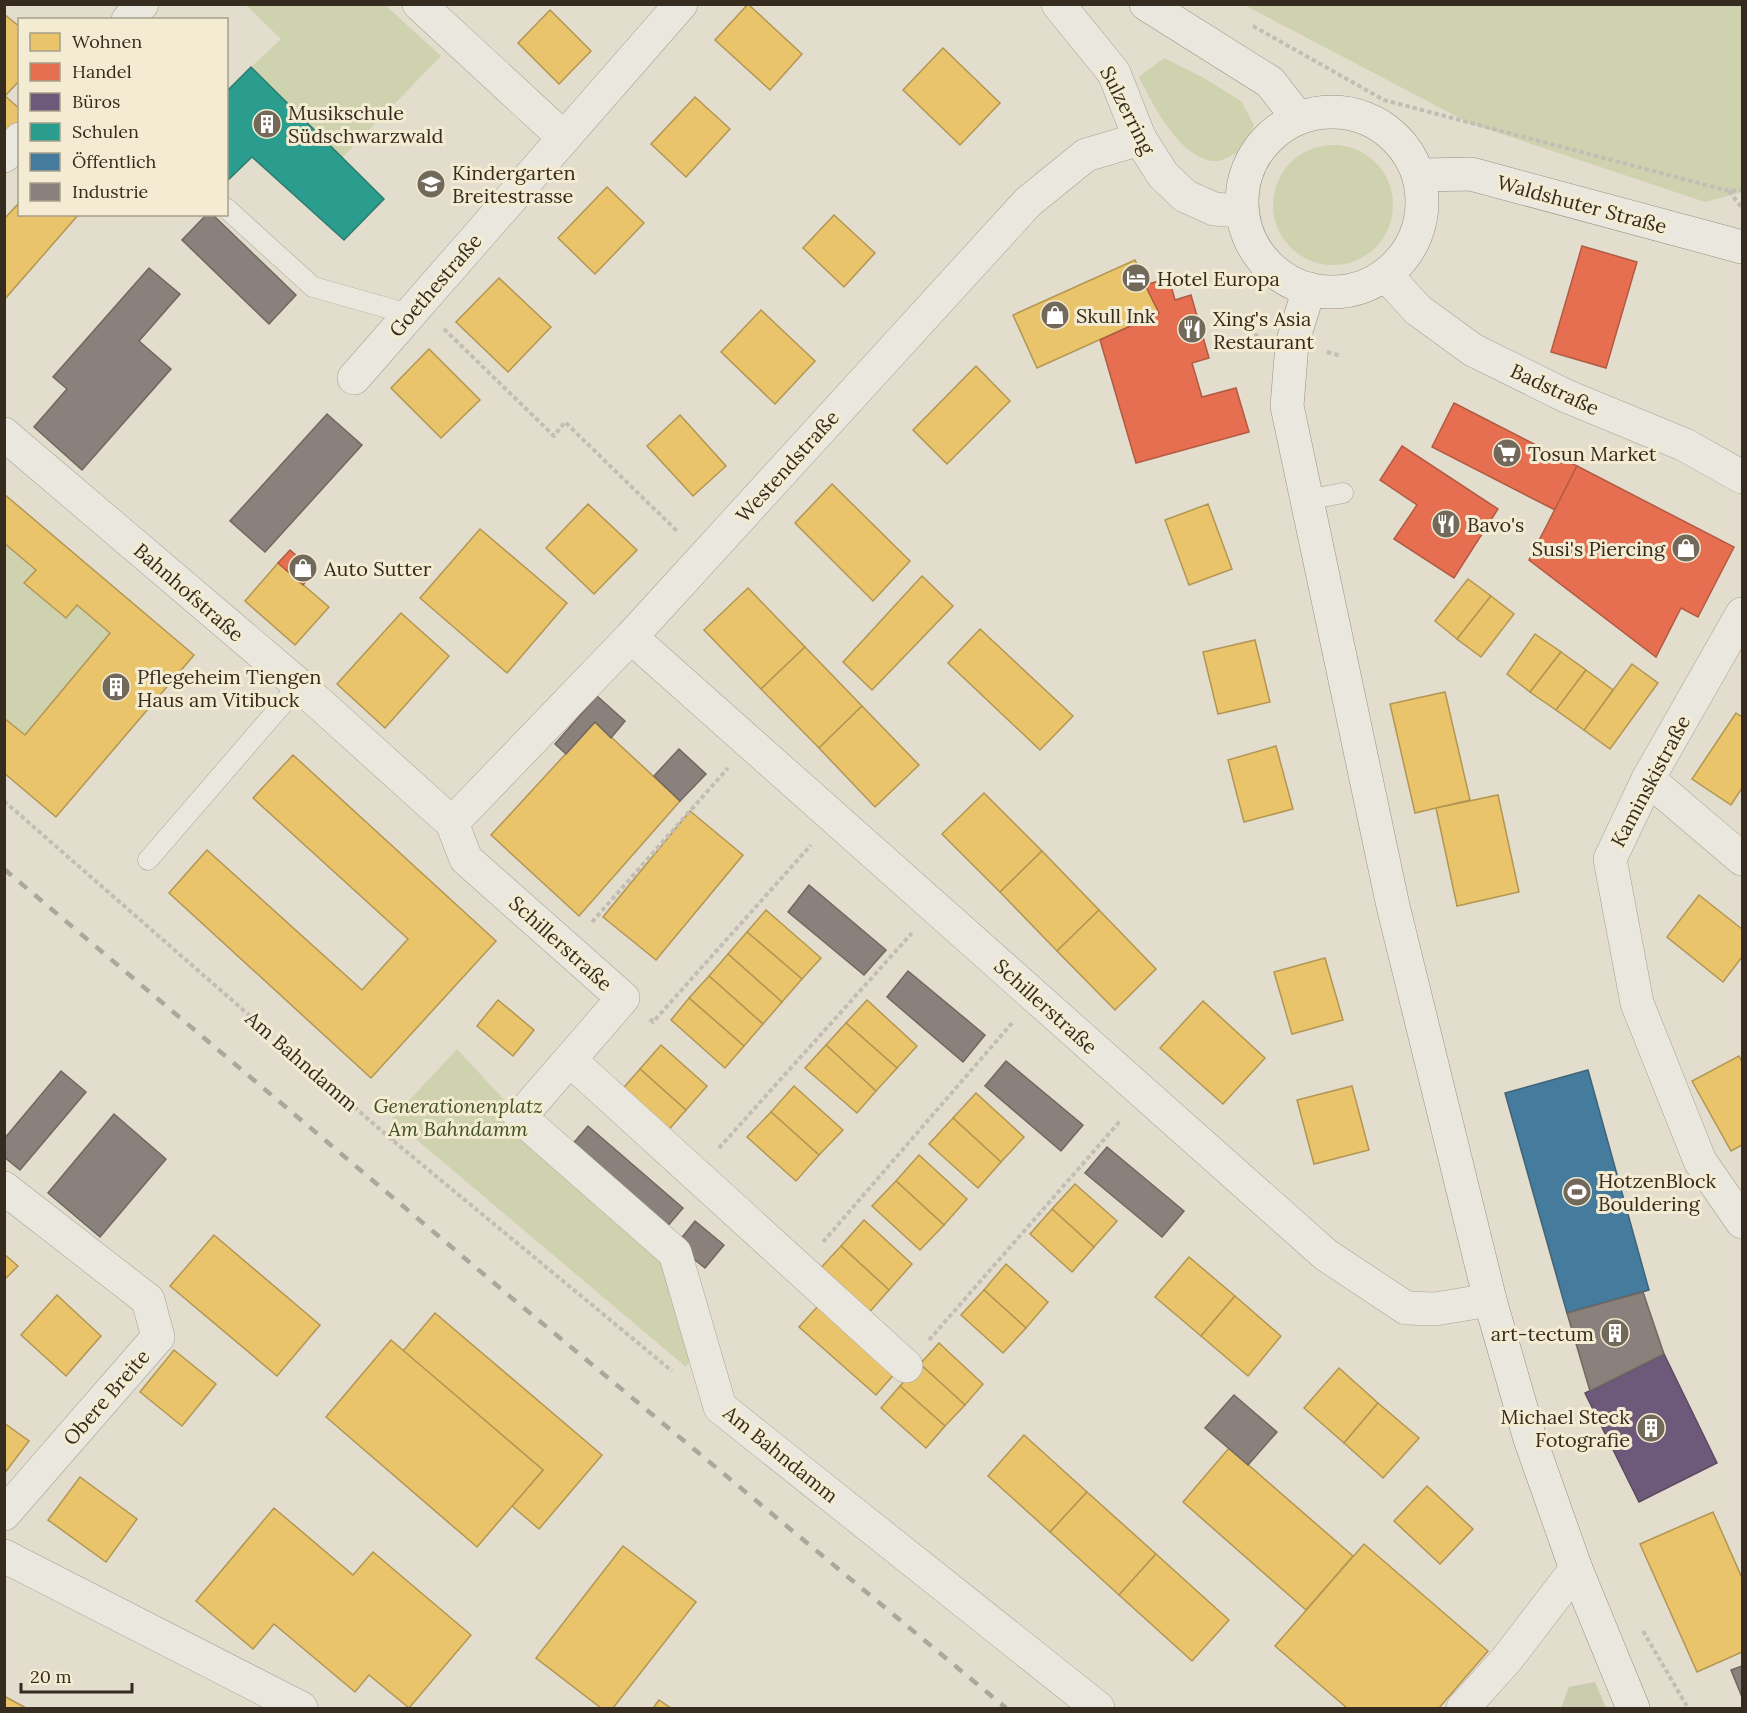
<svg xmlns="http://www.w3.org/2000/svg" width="1747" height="1713" viewBox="0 0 1747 1713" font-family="Lora,serif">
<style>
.green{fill:#cfd2af}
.cemetery{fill:#caccaf}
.homes{fill:#e9c46a;stroke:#b39653;stroke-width:1.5}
.shops{fill:#e76f51;stroke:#b25b42;stroke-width:1.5}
.offices{fill:#6d597a;stroke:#5c4b5e;stroke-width:1.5}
.schools{fill:#2a9d8f;stroke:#2d7b6d;stroke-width:1.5}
.public{fill:#457b9d;stroke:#406377;stroke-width:1.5}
.industry{fill:#8a817c;stroke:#706760;stroke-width:1.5}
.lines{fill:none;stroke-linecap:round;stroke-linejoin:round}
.lane-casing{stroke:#a7a296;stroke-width:21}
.street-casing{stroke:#a7a296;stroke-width:34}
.secondary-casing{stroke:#979185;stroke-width:34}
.path{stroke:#c3beb5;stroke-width:4;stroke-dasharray:4.5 3;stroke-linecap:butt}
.lane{stroke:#eae7de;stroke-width:20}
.street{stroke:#eae7de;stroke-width:33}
.secondary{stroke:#eae7de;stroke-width:33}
.rail{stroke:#aaa79d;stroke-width:4.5;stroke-dasharray:10 10;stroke-linecap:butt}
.labels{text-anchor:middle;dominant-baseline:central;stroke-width:6;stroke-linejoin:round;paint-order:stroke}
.street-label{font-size:20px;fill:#352b1e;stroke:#f3ecd2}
.poi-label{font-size:20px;fill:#352b1e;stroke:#f3ecd2;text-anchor:start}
.park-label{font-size:20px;font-style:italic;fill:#435126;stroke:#f3ecd2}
</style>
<rect width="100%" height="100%" fill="#e2ddcc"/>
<g class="green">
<path d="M1251 4 1742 5V192L1705 202 1469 123 1248 7Z"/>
<path d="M246 5H385L441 56 342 158 251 67 281 39Z"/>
<path d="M1164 58 1202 77 1241 101 1254 125 1243 149C1236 153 1225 160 1218 161 1182 163 1153 105 1139 77Z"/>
<circle cx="1333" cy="205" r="60"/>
<path d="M4 543 36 570 25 583 66 618 77 605 110 633 25 735 5 718Z"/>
<path d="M457 1049 520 1117 675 1253 701 1340 686 1367 392 1119Z"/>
</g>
<path class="cemetery" d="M1595 1682 1606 1708H1561L1569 1687Z"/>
<g class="homes">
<path d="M748 4 802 54 770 90 715 40Z"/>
<path d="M550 10 591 51 559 84 518 43Z"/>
<path d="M4 14 20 27V80L4 97Z"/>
<path d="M943 48 1000 103 960 145 903 90Z"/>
<path d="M5 96 20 109V120L4 137Z"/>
<path d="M695 97 730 129 686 177 651 144Z"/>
<path d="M607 187 644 223 595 274 558 238Z"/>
<path d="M20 202V214H79L4 300V219Z"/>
<path d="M834 215 875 253 844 287 803 248Z"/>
<path d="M1135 260 1159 313 1037 368 1013 315Z"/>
<path d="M499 278 551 327 508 372 456 322Z"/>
<path d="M761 310 815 361 775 404 721 352Z"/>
<path d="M429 349 480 400 441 438 391 388Z"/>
<path d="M976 366 1010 401 947 464 913 430Z"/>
<path d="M680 415 726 466 693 496 647 446Z"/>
<path d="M832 484 910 561 873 601 795 523Z"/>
<path d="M4 494 194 655 56 817 4 773V718L25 735 110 633 77 605 66 618 24 583 36 570 4 543Z"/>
<path d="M588 504 637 550 594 594 546 548Z"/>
<path d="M1208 504 1232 569 1189 585 1165 520Z"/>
<path d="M480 529 567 603 507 673 420 598Z"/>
<path d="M278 563 329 607 295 645 245 601Z"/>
<path d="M922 576 953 606 872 690 843 662Z"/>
<path d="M1468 579 1491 596 1457 639 1435 621Z"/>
<path d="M748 588 805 647 761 689 704 630Z"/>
<path d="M1491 596 1514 614 1481 657 1457 639Z"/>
<path d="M401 613 449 656 385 728 337 684Z"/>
<path d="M980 629 1073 716 1040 750 948 663Z"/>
<path d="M1535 634 1561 652 1530 692 1507 674Z"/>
<path d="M1255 640 1270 702 1218 714 1203 652Z"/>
<path d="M805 647 862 706 819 748 761 689Z"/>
<path d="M1561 652 1586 670 1556 710 1530 692Z"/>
<path d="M1632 664 1658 683 1610 749 1584 730Z"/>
<path d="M1586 670 1613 690 1584 730 1556 710Z"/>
<path d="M1445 692 1470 800 1415 813 1390 704Z"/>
<path d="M862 706 919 765 875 807 819 748Z"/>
<path d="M1736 713 1742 717V788L1731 805 1692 779Z"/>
<path d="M595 722 680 801 579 916 491 835Z"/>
<path d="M1276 746 1293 809 1244 822 1228 760Z"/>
<path d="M293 755 496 941 371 1078 169 893 207 850 362 990 408 939 253 798Z"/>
<path d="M984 793 1042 851 1000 892 942 834Z"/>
<path d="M1498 795 1519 892 1457 906 1436 808Z"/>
<path d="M690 811 743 855 656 960 603 917Z"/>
<path d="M1042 851 1099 910 1057 951 1000 892Z"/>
<path d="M1699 895 1742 929V957L1723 982 1667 937Z"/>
<path d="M766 910 821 958 802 979 747 932Z"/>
<path d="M1099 910 1156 969 1115 1010 1057 951Z"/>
<path d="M747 932 802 979 782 1002 728 954Z"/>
<path d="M728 954 782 1002 763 1024 709 976Z"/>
<path d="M1325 958 1343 1020 1292 1034 1274 972Z"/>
<path d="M709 976 763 1024 744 1046 689 998Z"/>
<path d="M689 998 744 1046 725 1068 671 1020Z"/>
<path d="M498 1000 534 1030 513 1056 477 1026Z"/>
<path d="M867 1000 917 1046 897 1068 846 1023Z"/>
<path d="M1203 1001 1265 1058 1223 1104 1160 1048Z"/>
<path d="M846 1023 897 1068 876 1091 826 1045Z"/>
<path d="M661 1045 707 1086 686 1110 640 1069Z"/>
<path d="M826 1045 876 1091 857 1113 805 1068Z"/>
<path d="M1739 1056 1742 1062V1145L1731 1151 1692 1081Z"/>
<path d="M640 1069 686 1110 665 1134 619 1093Z"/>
<path d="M794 1086 843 1130 819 1155 771 1112Z"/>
<path d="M1352 1086 1369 1150 1314 1164 1297 1100Z"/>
<path d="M976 1093 1024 1137 1001 1162 953 1118Z"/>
<path d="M771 1112 819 1155 796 1181 747 1137Z"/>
<path d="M953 1118 1001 1162 978 1188 929 1144Z"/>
<path d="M919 1155 967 1199 944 1225 896 1181Z"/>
<path d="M896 1181 944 1225 920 1250 872 1206Z"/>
<path d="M1075 1184 1117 1221 1094 1247 1052 1209Z"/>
<path d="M1052 1209 1094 1247 1072 1272 1030 1234Z"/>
<path d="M864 1220 912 1264 889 1290 841 1246Z"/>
<path d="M214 1235 320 1325 277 1376 170 1286Z"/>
<path d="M841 1246 889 1290 866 1316 817 1272Z"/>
<path d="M4 1254 18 1266 4 1280Z"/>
<path d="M1189 1257 1235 1296 1201 1336 1155 1297Z"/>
<path d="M1006 1264 1048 1302 1026 1328 984 1290Z"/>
<path d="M984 1290 1026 1328 1003 1353 961 1315Z"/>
<path d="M57 1295 101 1336 66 1376 21 1335Z"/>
<path d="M1235 1296 1281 1336 1248 1376 1201 1336Z"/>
<path d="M819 1305 896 1372 876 1395 799 1327Z"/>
<path d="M435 1313 602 1455 539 1529 512 1506 543 1470 403 1351Z"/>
<path d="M391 1340 543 1470 477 1547 326 1417Z"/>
<path d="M939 1343 983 1384 965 1405 920 1364Z"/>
<path d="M174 1350 216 1384 182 1426 140 1392Z"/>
<path d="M920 1364 965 1405 945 1426 900 1386Z"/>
<path d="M1339 1368 1378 1403 1344 1443 1304 1408Z"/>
<path d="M900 1386 945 1426 926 1448 881 1408Z"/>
<path d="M1378 1403 1419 1438 1383 1478 1344 1443Z"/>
<path d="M4 1423 29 1441 4 1474Z"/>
<path d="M1024 1435 1087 1492 1050 1532 988 1476Z"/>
<path d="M1229 1448 1353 1556 1306 1610 1183 1502Z"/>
<path d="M80 1477 137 1519 106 1562 48 1520Z"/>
<path d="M1427 1486 1473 1529 1440 1564 1394 1521Z"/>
<path d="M1087 1492 1156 1554 1119 1595 1050 1532Z"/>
<path d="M274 1508 353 1575 373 1552 471 1635 409 1708 369 1675 355 1692 274 1624 253 1649 196 1601Z"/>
<path d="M1713 1512 1742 1578V1652L1697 1672 1640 1544Z"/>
<path d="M1364 1544 1488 1651 1439 1708H1347L1275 1646Z"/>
<path d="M623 1546 696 1602 613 1708H601L536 1658Z"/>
<path d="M1156 1554 1229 1620 1192 1661 1119 1595Z"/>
<path d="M4 1696 26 1708H4Z"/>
<path d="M659 1700 671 1708H653Z"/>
</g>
<g class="shops">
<path d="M1582 246 1637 262 1606 368 1551 352Z"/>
<path d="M1169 278 1175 300 1191 295 1209 358 1192 363 1202 397 1236 388 1249 432 1136 463 1100 340 1159 313 1145 285Z"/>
<path d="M1454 403 1577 466 1555 510 1432 447Z"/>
<path d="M1402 446 1498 509 1454 578 1394 539 1417 505 1380 480Z"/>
<path d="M1577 466 1734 547 1698 617 1681 608 1656 657 1529 560Z"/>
<path d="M290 550 314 571 303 585 278 563Z"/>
</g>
<path class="offices" d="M1664 1354 1717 1463 1639 1502 1585 1393Z"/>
<path class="schools" d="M251 67 384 199 344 240 252 157 226 182V92Z"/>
<path class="public" d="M1588 1070 1649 1290 1567 1313 1505 1093Z"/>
<g class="industry">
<path d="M207 214H212L296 295 269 324 182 240Z"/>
<path d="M149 268 180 294 139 341 171 369 82 470 34 427 67 389 53 377Z"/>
<path d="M327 414 362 445 265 552 230 521Z"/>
<path d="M597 696 625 721 611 738 595 722 566 754 555 744Z"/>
<path d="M679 749 706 774 680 801 654 776Z"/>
<path d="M809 885 886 950 864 975 788 912Z"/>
<path d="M908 971 985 1035 963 1062 887 997Z"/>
<path d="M1006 1061 1083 1125 1061 1151 985 1086Z"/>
<path d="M61 1071 86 1092 20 1170 4 1157V1139Z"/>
<path d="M114 1114 166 1159 100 1237 48 1193Z"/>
<path d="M588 1126 683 1208 660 1235 565 1153Z"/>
<path d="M1107 1147 1184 1211 1162 1237 1085 1173Z"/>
<path d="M695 1221 724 1245 705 1268 676 1245Z"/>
<path d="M1643 1292 1664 1354 1590 1391 1567 1313Z"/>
<path d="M1234 1395 1277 1432 1248 1465 1205 1428Z"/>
<path d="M1742 1666V1697L1731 1670Z"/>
</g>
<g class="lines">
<g class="lane-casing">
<g id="lane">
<path d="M226 208 313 287 409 314"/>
<path d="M1307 500 1343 493"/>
<path d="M148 860 299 685"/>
</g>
</g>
<g class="street-casing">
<g id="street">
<path d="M419 4 563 137"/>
<path d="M1058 4 1114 73 1140 139 1163 175 1185 196 1214 209 1241 211"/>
<path d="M128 20 142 4"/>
<path d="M4 156 20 139"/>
<path d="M1386 275 1418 310 1473 350 1566 396 1685 445 1742 477"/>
<path d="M354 378 681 4"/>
<path d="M4 434 299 685 452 823 466 859 623 998 520 1117 675 1253 720 1407 1098 1708"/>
<path d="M1742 614 1648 779 1610 859 1637 1003 1700 1161 1742 1222"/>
<path d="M631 637 1326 1255 1406 1308 1435 1309 1490 1300"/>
<path d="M1648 779 1742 859"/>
<path d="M452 823 631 637 1028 202 1086 155 1140 139"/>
<path d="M570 1060 906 1366"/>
<path d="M4 1188 148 1300 158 1337 4 1514"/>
<path d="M4 1556 301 1708"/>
<path d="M1463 1708 1507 1659 1576 1569"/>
</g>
</g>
<g class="secondary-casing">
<g id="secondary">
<path d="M1146 4 1270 82 1298 118"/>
<circle cx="1332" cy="202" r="90"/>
<path d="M1421 175 1471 174 1742 247"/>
<path d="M1309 289 1292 344 1287 406 1393 906 1490 1300 1530 1439 1576 1569 1633 1708"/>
</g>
</g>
<g class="path">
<path d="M1253 26 1384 100 1729 191 1742 190"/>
<path d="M1729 191 1742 208"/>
<path d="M444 329 554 436 565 422 678 532"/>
<path d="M1247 333 1258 336"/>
<path d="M1327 352 1341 356"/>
<path d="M4 801 391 1139 672 1371"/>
<path d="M592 922 728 768"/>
<path d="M650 1019 653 1022 811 845"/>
<path d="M391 1139 485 1123"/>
<path d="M719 1148 912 933"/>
<path d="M823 1242 1012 1023"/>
<path d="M929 1340 1121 1120"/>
<path d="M1643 1631 1688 1708"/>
</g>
<use href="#lane" class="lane"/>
<use href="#street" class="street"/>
<use href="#secondary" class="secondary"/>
<path class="rail" d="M4 869 513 1299 1006 1708"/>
</g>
<defs>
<g id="building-disc" transform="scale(1.5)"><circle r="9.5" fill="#72695b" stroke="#f3ecd2"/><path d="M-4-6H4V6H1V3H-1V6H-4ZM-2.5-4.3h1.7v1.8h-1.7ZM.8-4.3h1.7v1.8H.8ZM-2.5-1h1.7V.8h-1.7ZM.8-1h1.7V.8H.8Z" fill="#fff"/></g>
<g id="school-disc" transform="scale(1.5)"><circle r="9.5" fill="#72695b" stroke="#f3ecd2"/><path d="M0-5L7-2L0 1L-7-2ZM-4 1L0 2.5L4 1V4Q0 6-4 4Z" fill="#fff"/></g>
<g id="hotel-disc" transform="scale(1.5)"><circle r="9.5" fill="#72695b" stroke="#f3ecd2"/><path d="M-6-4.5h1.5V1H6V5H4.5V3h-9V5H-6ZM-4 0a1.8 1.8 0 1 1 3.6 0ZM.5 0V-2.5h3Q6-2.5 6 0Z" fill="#fff"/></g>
<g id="shop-disc" transform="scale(1.5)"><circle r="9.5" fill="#72695b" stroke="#f3ecd2"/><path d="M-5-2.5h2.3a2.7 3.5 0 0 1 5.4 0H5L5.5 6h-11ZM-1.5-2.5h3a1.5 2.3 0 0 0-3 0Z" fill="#fff"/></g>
<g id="restaurant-disc" transform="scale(1.5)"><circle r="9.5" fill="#72695b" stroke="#f3ecd2"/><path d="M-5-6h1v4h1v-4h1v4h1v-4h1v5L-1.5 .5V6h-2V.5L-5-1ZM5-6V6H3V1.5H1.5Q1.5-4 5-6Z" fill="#fff"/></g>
<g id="supermarket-disc" transform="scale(1.5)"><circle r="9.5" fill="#72695b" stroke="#f3ecd2"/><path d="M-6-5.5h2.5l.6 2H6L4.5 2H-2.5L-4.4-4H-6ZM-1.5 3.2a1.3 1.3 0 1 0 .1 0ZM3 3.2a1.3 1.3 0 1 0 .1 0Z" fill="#fff"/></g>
<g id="stadium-disc" transform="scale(1.5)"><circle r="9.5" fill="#72695b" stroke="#f3ecd2"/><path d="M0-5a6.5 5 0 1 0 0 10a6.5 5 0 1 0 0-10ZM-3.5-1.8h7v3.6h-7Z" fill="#fff"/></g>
</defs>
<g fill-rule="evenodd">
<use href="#building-disc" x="267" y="124"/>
<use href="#school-disc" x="431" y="184"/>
<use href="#hotel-disc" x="1136" y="278"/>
<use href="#shop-disc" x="1055" y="315"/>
<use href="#restaurant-disc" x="1192" y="329"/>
<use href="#supermarket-disc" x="1507" y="453"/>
<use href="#restaurant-disc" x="1446" y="524"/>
<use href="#shop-disc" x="1686" y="548"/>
<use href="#shop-disc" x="303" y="568"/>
<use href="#building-disc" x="116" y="687"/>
<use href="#stadium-disc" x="1577" y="1192"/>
<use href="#building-disc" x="1615" y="1333"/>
<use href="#building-disc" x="1651" y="1428"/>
</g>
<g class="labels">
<g class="street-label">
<text transform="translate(1128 110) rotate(63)">Sulzerring</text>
<text transform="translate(1582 204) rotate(15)">Waldshuter Straße</text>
<text transform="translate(435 285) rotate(-49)">Goethestraße</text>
<text transform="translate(1555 389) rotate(25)">Badstraße</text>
<text transform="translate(787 466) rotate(-48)">Westendstraße</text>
<text transform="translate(189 592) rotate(41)">Bahnhofstraße</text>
<text transform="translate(1650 781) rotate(-62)">Kaminskistraße</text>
<text transform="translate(561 943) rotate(42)">Schillerstraße</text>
<text transform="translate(1046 1006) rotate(42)">Schillerstraße</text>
<text transform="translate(302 1061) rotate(41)">Am Bahndamm</text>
<text transform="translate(106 1397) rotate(-49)">Obere Breite</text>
<text transform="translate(781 1454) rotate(39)">Am Bahndamm</text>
</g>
<g class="poi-label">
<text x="288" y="112">Musikschule<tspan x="288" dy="23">Südschwarzwald</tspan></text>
<text x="452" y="172">Kindergarten<tspan x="452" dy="23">Breitestrasse</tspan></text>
<text x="1157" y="278">Hotel Europa</text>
<text x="1076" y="315">Skull Ink</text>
<text x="1213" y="318">Xing's Asia<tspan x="1213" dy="23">Restaurant</tspan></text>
<text x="1528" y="453">Tosun Market</text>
<text x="1467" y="524">Bavo's</text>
<text x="1665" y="548" text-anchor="end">Susi's Piercing</text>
<text x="324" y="568">Auto Sutter</text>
<text x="137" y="676">Pflegeheim Tiengen<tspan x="137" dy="23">Haus am Vitibuck</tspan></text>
<text x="1598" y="1180">HotzenBlock<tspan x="1598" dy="23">Bouldering</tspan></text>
<text x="1594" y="1333" text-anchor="end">art-tectum</text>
<text x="1630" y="1416" text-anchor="end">Michael Steck<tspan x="1630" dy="23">Fotografie</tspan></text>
</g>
<g class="park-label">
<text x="458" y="1105">Generationenplatz<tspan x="458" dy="23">Am Bahndamm</tspan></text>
</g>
</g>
<rect width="1747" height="1713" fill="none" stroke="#352b1e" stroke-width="12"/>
<rect x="18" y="18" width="210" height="198" fill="#f3ecd2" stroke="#a79f8a" stroke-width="1.5"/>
<rect x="30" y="33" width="30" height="18" fill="#e9c46a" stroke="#a79f8a" stroke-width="1.5"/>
<text x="72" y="48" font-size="18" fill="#352b1e">Wohnen</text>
<rect x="30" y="63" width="30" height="18" fill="#e76f51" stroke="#a79f8a" stroke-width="1.5"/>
<text x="72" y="78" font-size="18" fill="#352b1e">Handel</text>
<rect x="30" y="93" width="30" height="18" fill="#6d597a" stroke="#a79f8a" stroke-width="1.5"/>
<text x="72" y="108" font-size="18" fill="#352b1e">Büros</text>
<rect x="30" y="123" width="30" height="18" fill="#2a9d8f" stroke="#a79f8a" stroke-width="1.5"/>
<text x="72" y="138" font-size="18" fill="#352b1e">Schulen</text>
<rect x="30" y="153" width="30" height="18" fill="#457b9d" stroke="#a79f8a" stroke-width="1.5"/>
<text x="72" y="168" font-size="18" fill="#352b1e">Öffentlich</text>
<rect x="30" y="183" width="30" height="18" fill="#8a817c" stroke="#a79f8a" stroke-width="1.5"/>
<text x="72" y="198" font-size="18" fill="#352b1e">Industrie</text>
<path d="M21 1683v9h111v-9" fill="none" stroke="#352b1e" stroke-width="3"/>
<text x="30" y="1683" font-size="18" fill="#352b1e" stroke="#f3ecd2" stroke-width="4.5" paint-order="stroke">20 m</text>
</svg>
